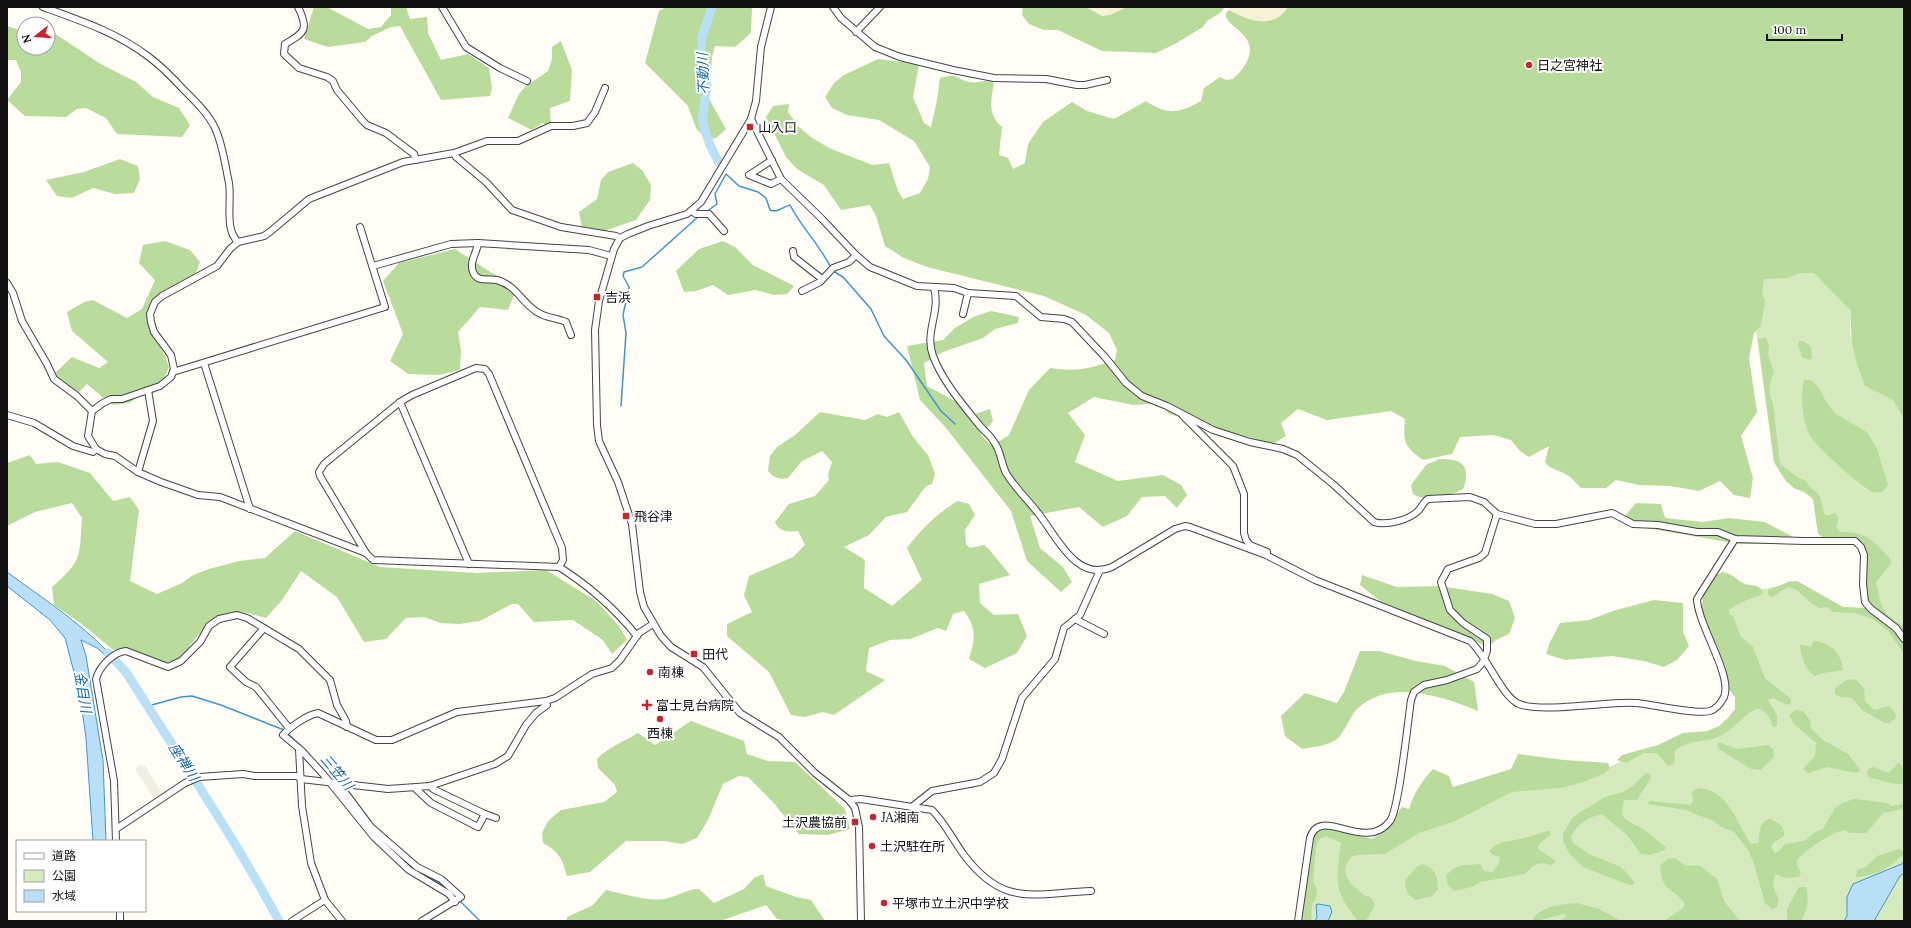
<svg xmlns="http://www.w3.org/2000/svg" width="1911" height="928" viewBox="0 0 1911 928" font-family="Lora,'Noto Sans JP',serif">
<style>
.farmland{fill:#f6f3d4}
.green{fill:#d5ebbd}
.forest{fill:#b9dc9c}
.plaza{fill:#f1ede2}
.water{fill:#b9e0f7;stroke:#3f96cf}
.lines{fill:none;stroke-linecap:round;stroke-linejoin:round}
.stream{stroke:#3f96cf;stroke-width:1.5}
.river{stroke:#b9e0f7;stroke-width:9}
.minor-casing{stroke:#444;stroke-width:8}
.minor{stroke:#fff;stroke-width:6}
.poi-dot{fill:#c4262e;stroke:#fff;stroke-width:1.5}
.labels{text-anchor:middle;dominant-baseline:central;stroke-width:4;stroke-linejoin:round;paint-order:stroke}
.poi-label{font-size:13px;fill:#111;stroke:#fff;text-anchor:start}
.water-label{font-size:14px;font-style:italic;fill:#1768a6;stroke:#fff}
</style>
<rect width="100%" height="100%" fill="#fffdf5"/>
<g class="farmland">
<path d="M1086 7H1127L1110 15 1102 16Z"/>
<path d="M1227 7H1288L1275 20 1257 22 1244 18 1229 10Z"/>
</g>
<path class="green" d="M1814 268 1851 311 1850 333 1865 386 1893 400 1904 419V921H1740L1735 915 1671 921H1301L1311 845 1324 827 1372 839 1386 830 1508 790 1584 782 1621 761 1667 745 1708 736 1740 710 1705 607 1749 592 1783 585 1788 581H1797L1843 607 1866 608 1867 563 1864 545 1854 538 1822 537 1818 533 1813 499C1806 493 1800 492 1794 487 1784 481 1779 471 1774 462L1754 317 1757 272Z"/>
<g class="forest">
<path d="M314 7H327L368 29 381 27 391 15V7H406L410 19 427 17 428 33 441 60 468 54 489 68 492 88 490 96 441 100 400 26 391 27 372 36 365 42 328 47 304 39Z"/>
<path d="M667 7H752L751 33 735 47 715 46 712 57 709 99 726 129 716 138 706 139 696 128 688 106 645 63 659 11Z"/>
<path d="M1023 7H1086L1102 16 1110 15 1127 7H1225L1220 13 1207 21 1203 27 1175 44 1156 53 1102 51 1058 30H1044L1029 24 1022 15Z"/>
<path d="M1288 7H1904V419L1893 400 1865 386C1854 356 1850 343 1851 311L1814 273H1800L1788 278 1764 279 1762 294 1765 301 1761 326 1754 333 1749 358 1757 412 1741 436 1753 478 1750 498 1734 495 1720 481 1699 491 1670 486 1639 485 1616 480 1606 488H1581C1576 483 1572 478 1567 475 1559 470 1551 470 1545 462L1549 446 1529 457 1520 451 1511 440 1493 435 1460 437 1452 454 1423 460C1404 446 1403 442 1405 419L1391 411 1327 420 1298 409 1281 423 1286 436 1273 444 1169 414 1163 407 1153 404 1133 405 1094 397 1068 413 1085 435 1075 462 1118 481 1163 475 1181 485 1187 495 1177 508 1165 496 1142 497 1127 516 1103 527 1079 507 1030 516 1040 548 1063 567 1072 582 1061 592 1027 561 1011 511 946 428 920 400 907 346 943 340 955 328 973 317 991 311 1019 317 1018 323 995 329 983 338 943 352 924 363 927 386 955 401 969 416 990 409 993 421 981 435 992 446 1009 435 1029 390 1050 368C1079 372 1087 369 1115 360L1117 350 1109 333 1086 315 1044 296 927 267 904 258 885 246 876 216 870 205 841 210 824 185 797 169 786 157 766 117 773 106 789 104 788 112 798 126 811 137 829 148 872 165 889 163 898 191 903 199 920 193 928 179 930 167 914 141 879 120 847 115 832 108 825 97 834 83 844 75 878 59 919 64 913 97 924 123 931 127 937 100 940 78C960 72 954 79 970 82 980 84 982 78 994 83 991 101 987 114 1002 127L999 155 1008 158 1013 169 1025 163 1028 144 1043 122 1072 102 1087 111 1114 119 1146 101C1168 116 1179 113 1201 101L1204 88 1220 77 1226 80 1233 79C1237 75 1242 70 1245 65 1264 34 1223 28 1226 13L1229 10C1249 21 1273 30 1288 7Z"/>
<path d="M23 22 30 24H24V48H48V29L99 63 136 82 153 97 179 108 190 125 182 137 117 134 106 118 86 108 77 109 66 117 25 116 7 100 21 82V72L16 60H7V26L20 30Z"/>
<path d="M561 41 572 70 570 101 550 108 551 126 542 123 533 129H530L508 118 519 94 526 86 548 71 552 59V47Z"/>
<path d="M120 159 138 166 140 179 134 193 115 194 93 188 72 198 57 196 46 180 84 172Z"/>
<path d="M633 163 642 170 651 185 650 200 636 220 604 231 582 227 579 212 597 199 601 180 608 172Z"/>
<path d="M165 241 190 250 200 262 193 280 165 290 147 313 149 328 165 356 169 367 164 379 129 403 112 405 87 384 79 392 58 383 54 374 72 357 99 368 108 362 72 331 67 312 84 302 93 300 127 318 142 309 155 280 139 263 143 245Z"/>
<path d="M723 241 735 247 753 265 794 286 787 294 774 295 755 290 728 295 713 285 696 291 684 292 676 271 699 249Z"/>
<path d="M455 249 492 273 508 281 517 288 508 310 480 307 458 332 461 350 460 370 439 375 408 374 390 361 403 334 383 281 399 263Z"/>
<path d="M1766 337 1769 345 1768 355 1774 372C1770 383 1767 392 1773 403L1780 464 1799 478 1806 481C1808 488 1815 489 1819 495 1823 501 1821 510 1826 516L1835 513C1839 517 1838 522 1836 527L1840 532C1861 532 1869 536 1883 551 1887 556 1891 557 1891 564L1876 582C1881 604 1881 615 1904 626V654L1889 632 1873 619 1855 613 1833 612 1827 607 1820 608 1811 603 1797 590 1789 587C1782 589 1778 595 1771 597L1768 594V590C1778 587 1787 581 1797 581L1843 607 1866 608 1867 563 1864 545 1854 538 1822 537 1818 533 1813 499 1804 491 1795 489 1786 481 1774 462 1758 339Z"/>
<path d="M1799 341H1803L1811 347 1812 358 1810 360 1802 357 1798 345Z"/>
<path d="M1804 380H1811L1820 389 1826 402 1836 414 1867 432 1877 449 1888 485 1882 492C1879 492 1875 493 1873 492 1862 488 1814 445 1809 434 1802 418 1800 396 1804 380Z"/>
<path d="M820 412 865 420 878 414 887 417 899 412 913 437 928 455 935 474 932 484 926 486 907 512 886 517 869 535 844 547 865 560 864 588 892 606 922 580 907 548C921 529 937 514 957 501L969 504 975 515 965 530 966 544 970 548 984 545 989 549 1010 575 979 584 980 603 994 615 1018 614 1027 636 1017 653 985 668 969 659C975 640 977 628 964 611L953 614 946 631 938 628 910 639 890 640 869 648 866 671 885 680 834 715 823 712 805 717 791 715 769 672 727 636V624L752 612 744 595 749 576 793 557 805 545 798 531C788 532 779 532 775 522L789 504 815 496 829 480 828 475 832 462 822 451 802 461 788 478C779 480 774 478 768 471L770 456 777 447 795 435Z"/>
<path d="M30 455 36 464 58 462 90 473 113 501 130 497 139 510 130 581 157 594 182 583 193 575 209 569 239 561 265 558 295 531 380 567 476 573 546 570 596 601 619 626 627 640 612 654 603 640 573 620 534 622 518 604H512L480 621 459 624 441 623 424 617 406 618 386 639 364 642 337 597 301 571 282 600 266 618C225 606 218 611 192 643 189 646 188 651 185 654 182 658 171 661 166 663L112 649 82 624 54 605 52 587C83 560 79 557 82 518L72 503 35 512 7 526V463Z"/>
<path d="M1439 459C1445 459 1454 459 1459 462 1469 467 1467 481 1463 489 1450 496 1426 503 1413 494L1411 485 1426 465Z"/>
<path d="M1636 503 1661 504 1665 518 1703 522 1729 518 1765 522 1799 540 1780 544H1739L1635 526 1628 521 1626 515Z"/>
<path d="M1723 572C1735 575 1735 579 1743 583 1751 587 1757 583 1763 591L1761 595C1754 597 1734 605 1729 610V614L1733 616 1741 637 1753 647 1765 678 1791 699V703L1787 705 1773 698 1768 700 1777 715V726L1773 727C1771 720 1767 710 1758 709 1751 708 1733 729 1724 734 1705 745 1689 737 1674 752L1675 758 1674 764 1668 766 1657 753H1644L1626 763 1617 760 1622 755 1658 745 1683 733 1707 731 1719 726 1728 718 1735 709V697L1729 690 1701 615 1704 589 1716 575Z"/>
<path d="M1362 575 1397 587 1440 586 1492 594 1509 601 1515 618 1509 634 1496 640 1488 647 1453 631 1380 601 1360 585Z"/>
<path d="M1654 600 1683 603V632L1689 646 1677 660 1664 667 1644 661 1612 656 1565 660 1546 654 1550 642 1560 623 1589 620 1616 610Z"/>
<path d="M1817 641C1833 645 1841 653 1843 670 1834 672 1823 672 1815 676 1804 669 1801 655 1800 644L1811 647 1813 642Z"/>
<path d="M1360 651H1379L1416 661 1445 666 1474 682 1478 711C1442 696 1389 678 1357 709 1349 717 1346 731 1337 739 1328 746 1312 747 1302 749L1285 736 1281 716 1305 693 1337 703 1344 692Z"/>
<path d="M1855 679 1864 688 1865 701 1874 710 1889 706 1895 713 1896 718 1889 723H1885L1862 710 1852 698 1840 697 1835 694V688L1847 680Z"/>
<path d="M1795 710 1803 711 1810 720 1811 728 1823 740 1848 754 1861 771 1856 773 1827 767 1808 773 1803 769 1815 756 1816 743 1794 724 1789 715Z"/>
<path d="M691 721 744 741 747 754 768 761 795 762 845 809 850 829 828 835 799 834 772 801 748 777 739 776 723 784 708 820 697 838 682 844 664 841H626L590 872 567 876C562 858 560 853 543 843L542 833 548 821 561 810 604 802 617 792 615 785 598 768 597 759C607 748 625 741 638 733L655 745Z"/>
<path d="M1719 742 1737 749 1768 745 1773 749 1774 757 1761 770 1751 769 1719 749 1717 746Z"/>
<path d="M1518 754 1564 760 1608 763 1610 768 1605 773 1584 782 1561 788 1512 792 1453 822 1419 833 1385 854 1356 855 1351 857 1346 865 1345 873 1350 883 1365 896 1371 897 1375 905 1366 921H1358C1333 890 1336 881 1341 843L1326 836 1320 839 1316 846 1313 882 1317 889 1316 897 1312 905 1311 921H1301L1311 845 1315 831 1324 827 1372 839 1386 830 1402 807 1409 809C1414 793 1421 782 1433 769L1449 776 1453 787 1511 769Z"/>
<path d="M1898 763 1901 764 1904 771V784C1891 785 1881 779 1869 778L1867 773 1868 769 1873 767 1889 773Z"/>
<path d="M1646 773 1650 774 1651 778 1637 800H1624L1622 814 1625 819 1646 831 1666 847 1665 850 1650 855 1641 854 1627 835 1602 814C1589 817 1577 824 1571 836L1573 843 1589 854 1621 867 1635 882 1633 885H1629L1583 867 1569 853 1563 841V834L1572 818 1579 813 1605 797 1623 792 1633 786Z"/>
<path d="M1698 788C1729 790 1736 822 1751 844L1758 843C1760 833 1758 822 1770 819 1778 823 1785 825 1784 836L1774 842 1771 847 1775 853 1780 850 1785 844 1804 841 1815 832 1823 829 1835 808 1842 803 1854 799 1887 803 1891 806 1904 804V809L1883 813 1866 833H1850L1844 830C1829 834 1807 849 1797 860V866L1801 872 1799 877 1787 878 1775 874 1773 886 1779 900 1777 907 1772 909 1765 903 1754 864 1748 850 1734 832 1720 826 1713 821 1686 810 1648 804 1650 801 1691 805 1693 801 1692 792Z"/>
<path d="M1546 831H1550L1551 834 1539 844 1538 849 1556 861 1552 865 1541 863 1533 866 1525 874 1480 882 1472 887 1454 891 1448 885 1446 876C1458 862 1464 866 1480 864L1484 871 1493 872 1498 865 1500 857 1493 855 1489 851C1501 840 1502 843 1515 840 1525 838 1536 835 1546 831Z"/>
<path d="M1899 849 1903 851V855C1887 868 1878 876 1856 877L1857 870 1866 867 1877 856Z"/>
<path d="M1675 858 1686 866 1699 865 1717 879 1724 901 1740 921H1664L1683 908 1685 904C1672 885 1662 894 1660 865L1667 859Z"/>
<path d="M1422 864C1436 869 1437 875 1438 889L1432 896 1416 900 1409 895 1405 886 1406 879 1417 867Z"/>
<path d="M763 874 766 886 796 897 811 900 825 921H789L777 919 766 905 720 921H567V917L593 905 606 890C620 893 650 902 664 899 677 897 686 889 699 889L714 903 744 889 754 878Z"/>
<path d="M1799 887H1806C1809 901 1808 909 1801 921H1787V909Z"/>
<path d="M1577 903 1599 909 1621 921H1560L1567 916 1565 914C1554 915 1543 921 1532 921 1539 906 1562 904 1577 903Z"/>
</g>
<path class="plaza" d="M141 765 145 766 163 795 155 800 135 769Z"/>
<g class="water">
<path d="M7 572C49 603 94 631 127 674L97 648 81 640 86 656 103 760 106 841H93L86 738 80 695 65 638 50 620 7 586Z"/>
<path d="M1904 863V873L1900 876 1874 921H1844L1847 916V897L1853 884Z"/>
<path d="M1318 904 1330 906 1332 912 1328 921H1315L1317 917 1316 905Z"/>
</g>
<g class="lines">
<g class="stream">
<path d="M706 212 717 204 715 194 726 174 739 186 758 192 766 198 770 210C778 213 782 207 790 205 801 227 820 245 831 268"/>
<path d="M833 271 843 277 871 309 884 336 906 360 941 411 955 424"/>
<path d="M621 406 626 333 623 315 629 287 623 276 624 272 642 267 699 216"/>
<path d="M148 706 181 697 192 696 221 705 284 730"/>
<path d="M287 733 300 745"/>
<path d="M386 845 393 850"/>
<path d="M429 877 443 885"/>
<path d="M459 900 480 921"/>
</g>
<g class="river">
<path d="M712 7 702 37 701 55 707 85 702 121 710 145 719 163"/>
<path d="M108 653 126 672C178 755 233 835 279 921"/>
</g>
<g class="minor-casing">
<g id="minor">
<path d="M43 7C79 20 118 33 149 57 161 66 172 77 182 88 194 100 207 112 215 128 223 145 225 165 229 183 232 201 224 229 238 242"/>
<path d="M298 7C309 29 305 33 285 44L284 54 299 68 327 77 333 81 337 90 362 120 367 125 386 133 414 154 416 160"/>
<path d="M442 7 466 47 500 68 527 81"/>
<path d="M771 7 761 47 756 101 751 119 701 202 687 214 648 226 628 234 620 238 614 249 599 301 595 330 597 425 599 441 618 482 632 524 640 592 644 607 661 636 671 647 703 667 740 713 779 737 815 773 849 800 855 808 859 827 861 921"/>
<path d="M833 7 841 18 875 47 900 57 953 70 994 78 1046 79 1077 85H1085L1107 80"/>
<path d="M856 32 880 7"/>
<path d="M751 119 781 179 822 219 856 255 870 267 917 286 954 288 968 293 1016 296 1041 317 1064 319 1072 322 1105 357 1126 383 1142 396 1167 406 1213 430 1250 442 1283 449 1297 455 1334 485 1374 522C1386 526 1409 520 1418 511 1422 507 1423 502 1428 499L1470 497 1484 502 1497 514 1535 524H1556L1612 513 1633 524 1658 525 1697 532H1718L1735 539 1804 541H1855L1861 547 1864 555 1863 584 1865 602 1871 609 1896 628 1904 639"/>
<path d="M454 153 456 157 486 182 512 210 561 227 616 236 620 238"/>
<path d="M772 160 749 175 771 184 781 179"/>
<path d="M692 211 696 214H709L724 231"/>
<path d="M478 243C477 253 469 261 473 272 477 283 489 278 497 280 516 285 522 303 537 312 546 318 557 318 566 322L571 335"/>
<path d="M793 251 794 257 822 279"/>
<path d="M373 266 451 244 478 243 589 250 611 256"/>
<path d="M7 283 13 293 22 321 47 364 54 379 77 396 92 411"/>
<path d="M934 288C941 312 924 332 933 356 943 382 963 405 980 426 985 432 991 436 994 442 1001 451 1001 463 1006 473 1015 488 1028 500 1038 513 1056 535 1076 583 1112 567L1175 529 1185 526 1190 527 1266 555 1315 580 1470 641C1487 656 1500 693 1517 703 1537 714 1608 701 1635 703 1652 704 1696 715 1710 711 1716 709 1721 703 1724 697 1733 675 1698 626 1697 599L1735 539"/>
<path d="M802 291 820 282 833 268 849 262 856 255"/>
<path d="M963 314 968 293"/>
<path d="M204 363 250 509"/>
<path d="M173 372 385 307 360 227"/>
<path d="M400 402 469 564"/>
<path d="M7 415 34 423 73 446 93 452 96 449"/>
<path d="M1183 416 1233 466 1244 494V533L1246 540 1250 545 1267 552"/>
<path d="M138 472 153 421 148 390"/>
<path d="M366 553 220 497 198 495 161 482 138 472 115 456 105 454 96 449 88 436 92 411 103 403 111 399H122L160 386 171 377 174 369 171 355 154 332 151 322 150 314 155 302 162 296 217 266 230 249 238 242 264 236 271 231 309 199 403 162 454 153 487 141H518L551 126H573L587 123 595 112 605 88"/>
<path d="M559 567 563 560 562 548 489 374 485 369 476 368 412 395 400 402 324 464 319 472 320 476 366 553 373 560 559 567C588 585 615 609 637 636"/>
<path d="M1075 619 1104 634"/>
<path d="M264 628 230 667 246 682 256 687 289 728"/>
<path d="M299 749 302 806 311 863 325 900 342 921"/>
<path d="M338 783 371 827 417 867 441 879 461 897 422 921"/>
<path d="M415 788 431 803 478 827 485 814 433 789 430 786"/>
<path d="M849 800 861 799 932 810C945 823 953 840 964 855 1004 908 1033 893 1091 891"/>
<path d="M913 806 932 791 980 782 994 773 1002 759 1022 698 1055 659 1064 628 1080 615 1100 570"/>
<path d="M485 814 496 818"/>
<path d="M116 829 185 783 199 777 243 774 255 776H297L301 779 388 789 430 786 495 764 508 756 526 725 536 713 547 705 546 701"/>
<path d="M116 841 114 781 96 679C99 667 113 652 126 651L168 667 181 661 200 642 209 626 219 619 237 615 247 618 299 649 330 680 337 705 346 721 347 727"/>
<path d="M455 902 449 894 409 870 374 837 323 774 301 750 283 735C290 727 307 715 318 713L376 740H392L457 712 546 701 555 698 592 674 612 668 620 660 639 633 653 624"/>
<path d="M120 911V921"/>
<path d="M292 921 325 900"/>
<path d="M1298 921 1310 838C1320 804 1365 854 1390 821 1399 810 1408 720 1411 700L1414 692 1424 685 1447 680 1477 669 1483 662 1487 651V639L1463 623 1450 610 1441 582 1448 569 1479 558 1485 553 1497 514"/>
</g>
</g>
<use href="#minor" class="minor"/>
</g>
<g class="poi-dot">
<circle cx="1529" cy="65" r="4"/>
<rect x="746" y="123" width="8" height="8" rx="2"/>
<rect x="593" y="293" width="8" height="8" rx="2"/>
<rect x="622" y="512" width="8" height="8" rx="2"/>
<rect x="690" y="650" width="8" height="8" rx="2"/>
<circle cx="650" cy="672" r="4"/>
<path d="M645 699h4v4h4v4h-4v4h-4v-4h-4v-4h4z"/>
<circle cx="660" cy="719" r="4"/>
<circle cx="873" cy="817" r="4"/>
<rect x="851" y="818" width="8" height="8" rx="2"/>
<circle cx="872" cy="846" r="4"/>
<circle cx="884" cy="903" r="4"/>
</g>
<g class="labels">
<g class="poi-label">
<text x="1537" y="65">日之宮神社</text>
<text x="758" y="127">山入口</text>
<text x="605" y="297">吉浜</text>
<text x="634" y="516">飛谷津</text>
<text x="702" y="654">田代</text>
<text x="658" y="672">南棟</text>
<text x="656" y="705">富士見台病院</text>
<text x="660" y="733" text-anchor="middle">西棟</text>
<text x="881" y="817">JA湘南</text>
<text x="847" y="822" text-anchor="end">土沢農協前</text>
<text x="880" y="846">土沢駐在所</text>
<text x="892" y="903">平塚市立土沢中学校</text>
</g>
<g class="water-label">
<text transform="translate(703 74) rotate(-92)">不動川</text>
<text transform="translate(83 692) rotate(80)">金目川</text>
<text transform="translate(184 762) rotate(57)">座禅川</text>
<text transform="translate(337 772) rotate(50)">三笠川</text>
</g>
</g>
<rect width="1911" height="928" fill="none" stroke="#111111" stroke-width="16"/>
<rect x="16" y="840" width="130" height="72" fill="#ffffff" stroke="#a0a0a0"/>
<rect x="24" y="853" width="20" height="6" fill="#ffffff" stroke="#a0a0a0"/>
<text x="52" y="860" font-size="12" fill="#111111">道路</text>
<rect x="24" y="870" width="20" height="12" fill="#d5ebbd" stroke="#a0a0a0"/>
<text x="52" y="880" font-size="12" fill="#111111">公園</text>
<rect x="24" y="890" width="20" height="12" fill="#b9e0f7" stroke="#a0a0a0"/>
<text x="52" y="900" font-size="12" fill="#111111">水域</text>
<g transform="translate(36 36) rotate(253)"><circle r="19" fill="#ffffff" stroke="#a0a0a0"/>
<path d="M0-3L7 15L0 10L-7 15Z" fill="#c4262e"/>
<text y="-6" font-size="11" font-weight="bold" text-anchor="middle" fill="#111111">N</text>
</g>
<path d="M1767 34v6h75v-6" fill="none" stroke="#111111" stroke-width="2"/>
<text x="1773" y="34" font-size="12" fill="#111111" stroke="#ffffff" stroke-width="3" paint-order="stroke">100 m</text>
</svg>
